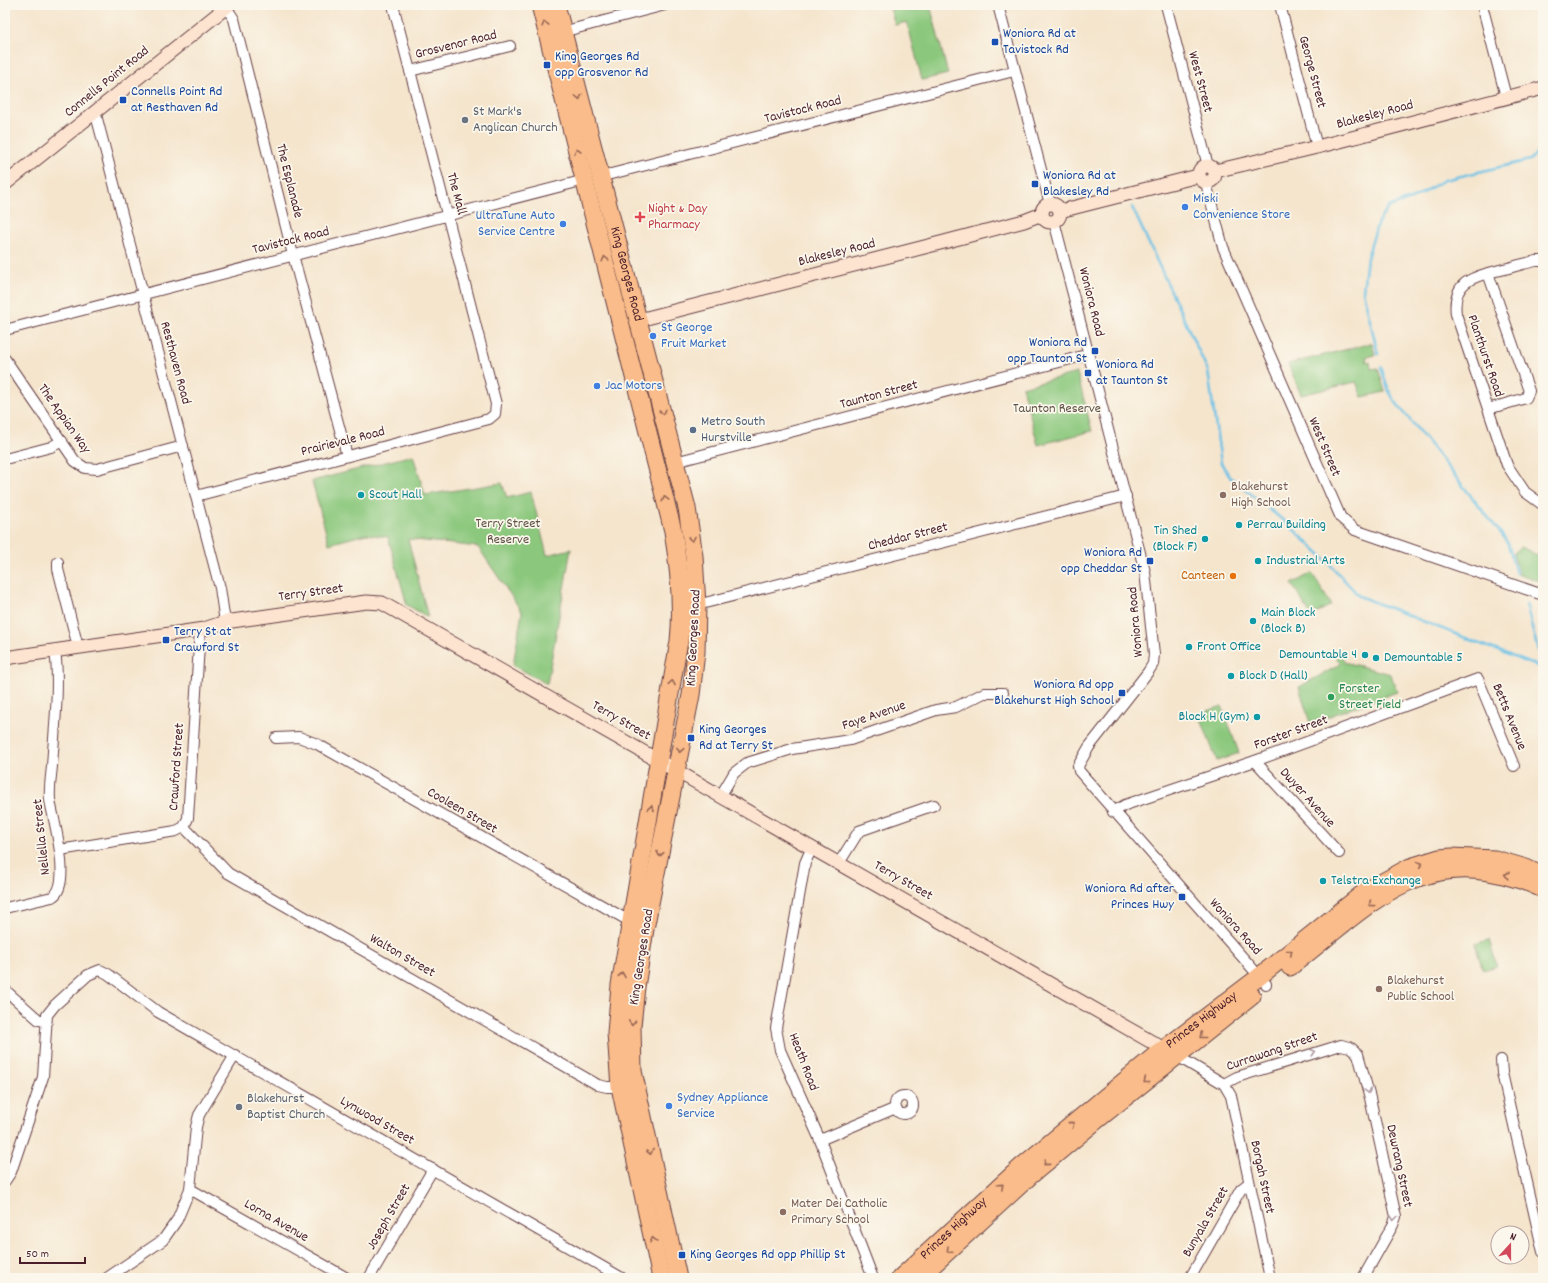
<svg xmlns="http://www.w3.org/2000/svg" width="1548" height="1283" viewBox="0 0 1548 1283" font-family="Dekko,sans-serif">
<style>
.green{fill:#8bc87d;stroke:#6a7454}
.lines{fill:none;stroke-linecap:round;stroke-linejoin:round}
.stream{stroke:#68c1e6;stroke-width:2.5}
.street-casing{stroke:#643d43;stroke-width:12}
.secondary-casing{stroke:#643d43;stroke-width:15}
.highway-casing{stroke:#643d43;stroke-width:19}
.street{stroke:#fff;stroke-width:10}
.secondary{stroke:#fde4d0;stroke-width:13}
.highway{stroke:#f9bc8a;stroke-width:17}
.oneway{stroke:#996656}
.oneway2{stroke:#ae9aa0}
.transit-dot{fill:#1a4fb4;stroke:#fbf7ec;stroke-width:1.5}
.worship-dot{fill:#6b7280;stroke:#fbf7ec;stroke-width:1.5}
.shop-dot{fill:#3f7fe0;stroke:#fbf7ec;stroke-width:1.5}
.health-dot{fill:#e0444e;stroke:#fbf7ec;stroke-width:1.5}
.service-dot{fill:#5c6f8a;stroke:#fbf7ec;stroke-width:1.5}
.culture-dot{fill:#0f9aa8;stroke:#fbf7ec;stroke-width:1.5}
.education-dot{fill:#8d6e63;stroke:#fbf7ec;stroke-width:1.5}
.food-dot{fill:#e8710a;stroke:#fbf7ec;stroke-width:1.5}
.leisure-dot{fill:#2e9e5b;stroke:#fbf7ec;stroke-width:1.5}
.labels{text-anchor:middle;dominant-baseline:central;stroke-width:3.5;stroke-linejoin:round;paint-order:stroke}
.transit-label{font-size:14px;fill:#164399;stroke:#fbf7ec;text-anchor:start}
.street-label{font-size:14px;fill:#4a1f2b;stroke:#fbf7ec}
.worship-label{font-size:14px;fill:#5b616d;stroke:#fbf7ec;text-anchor:start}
.shop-label{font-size:14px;fill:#366cbe;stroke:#fbf7ec;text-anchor:start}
.health-label{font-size:14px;fill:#be3a42;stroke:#fbf7ec;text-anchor:start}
.park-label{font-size:14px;fill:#5e5244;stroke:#fbf7ec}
.service-label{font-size:14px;fill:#4e5e75;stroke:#fbf7ec;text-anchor:start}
.education-label{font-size:14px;fill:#785e54;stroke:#fbf7ec;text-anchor:start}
.culture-label{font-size:14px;fill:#0d838f;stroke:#fbf7ec;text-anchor:start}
.food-label{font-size:14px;fill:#c56008;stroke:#fbf7ec;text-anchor:end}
.leisure-label{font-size:14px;fill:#27864d;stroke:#fbf7ec;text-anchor:start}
</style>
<rect width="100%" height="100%" fill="#fbf7ec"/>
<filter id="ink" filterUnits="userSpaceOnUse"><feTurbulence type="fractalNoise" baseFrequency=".025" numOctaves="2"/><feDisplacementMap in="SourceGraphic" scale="8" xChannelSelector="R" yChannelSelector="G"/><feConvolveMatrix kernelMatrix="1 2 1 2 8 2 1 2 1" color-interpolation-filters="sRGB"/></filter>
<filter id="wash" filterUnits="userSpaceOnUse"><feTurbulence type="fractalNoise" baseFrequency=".012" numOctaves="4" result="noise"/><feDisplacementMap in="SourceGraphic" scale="16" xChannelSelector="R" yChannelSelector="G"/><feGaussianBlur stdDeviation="0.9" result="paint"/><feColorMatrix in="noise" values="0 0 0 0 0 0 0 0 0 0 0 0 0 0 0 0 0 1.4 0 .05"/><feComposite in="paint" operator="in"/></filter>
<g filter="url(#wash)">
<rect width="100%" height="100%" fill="#f5e5cd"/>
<g class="green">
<path d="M889 5H930L948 74 922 80 907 22 895 25Z"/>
<path d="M1372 343 1375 355 1366 357 1367 362H1370L1371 369 1378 368 1385 392 1362 397 1356 382 1301 395 1288 364Z"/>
<path d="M1077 373 1092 431 1038 445 1022 387Z"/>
<path d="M413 455 425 495 502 483 507 498 531 492 547 555 571 549 547 684 513 665 522 612 478 547 408 539 428 617 407 605 388 537 366 534 329 544 312 481Z"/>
<path d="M1521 547 1543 558V582L1519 574 1513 554Z"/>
<path d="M1312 573 1331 605 1311 616 1292 584Z"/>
<path d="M1338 651 1344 662 1391 674 1397 692 1310 723 1299 687 1341 664 1334 654Z"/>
<path d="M1222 706 1239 753 1217 761 1199 714Z"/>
<path d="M1489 940 1497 966 1483 970 1475 944Z"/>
</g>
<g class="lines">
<g class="stream">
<path d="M1132 207 1208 371 1221 463 1230 477 1290 526 1324 558 1359 596 1542 668"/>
<path d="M1378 354 1363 291 1367 258 1378 222 1389 207 1416 197 1444 180 1530 160 1543 146"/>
<path d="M1381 367 1388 389 1394 400 1503 536 1508 544 1516 573"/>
<path d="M1526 604 1543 670"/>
</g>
</g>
</g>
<g filter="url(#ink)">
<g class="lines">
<g class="street-casing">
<g id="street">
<path d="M998 5 1050 204"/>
<path d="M1166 5 1208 166"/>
<path d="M1280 5 1317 147"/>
<path d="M1482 5 1506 97"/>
<path d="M226 7 234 19 293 255 347 456"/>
<path d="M562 32 665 5"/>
<path d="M410 71 510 46"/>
<path d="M95 111 220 588 225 622"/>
<path d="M599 175 611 174 1014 71"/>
<path d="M1206 183 1223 247 1341 518 1355 530 1543 595"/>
<path d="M1054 221 1145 572 1154 654 1153 664 1148 672 1089 747 1078 766 1079 771 1266 984"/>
<path d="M1543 261H1536C1522 264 1509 268 1496 271 1471 277 1452 283 1456 314L1507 465 1525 492 1543 505"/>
<path d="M1488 273 1529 391 1526 398 1488 409"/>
<path d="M5 330 585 180"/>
<path d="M5 359 75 461 85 468 97 469 183 446"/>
<path d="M5 459 51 447 62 441"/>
<path d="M675 462 1090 354"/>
<path d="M196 496 489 419 495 414 496 404 393 5"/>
<path d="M58 562V569L78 647"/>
<path d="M697 605 1126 496"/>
<path d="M276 738 299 737 317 744 631 922"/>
<path d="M1255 761 1339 853"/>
<path d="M721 795 734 773 747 763 792 749 850 740 936 710 956 707 984 693H1003"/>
<path d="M1113 812 1125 805 1255 761 1478 679 1514 766"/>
<path d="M184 827 228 873 598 1085 607 1087H620"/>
<path d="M812 847 805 863 776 1028 780 1050 820 1140 873 1278"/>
<path d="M60 850 176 831 184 827 188 818 200 630"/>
<path d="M839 863 859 831 934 805"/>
<path d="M5 908 52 897C73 886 53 819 50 800 49 789 51 777 52 766 54 732 60 684 55 651"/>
<path d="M5 990 39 1020 46 1021"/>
<path d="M1177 1056 1224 1084 1231 1096 1270 1278"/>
<path d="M1501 1060 1502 1073 1543 1252"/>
<path d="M1224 1084 1237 1077 1341 1045 1350 1047 1358 1054 1370 1098 1396 1217 1393 1225 1363 1278"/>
<circle cx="904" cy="1105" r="9"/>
<path d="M820 1140 896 1108"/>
<path d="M5 1181 11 1172 43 1077 47 1015 55 1005 88 975 100 970 108 974 158 1012 622 1278"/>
<path d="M190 1189 347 1278"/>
<path d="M107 1278 163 1240 177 1220 190 1189 196 1127 199 1115 235 1055"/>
<path d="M369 1278 433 1169"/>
<path d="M1190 1278 1241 1189 1249 1183"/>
</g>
</g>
<g class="secondary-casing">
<g id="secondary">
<circle cx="1207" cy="174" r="8"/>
<path d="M1215 171 1317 147 1543 88"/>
<path d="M5 184 229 5"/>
<circle cx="1051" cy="213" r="9"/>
<path d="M1060 211 1198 176"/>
<path d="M639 320 944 242 1024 221 1042 214"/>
<path d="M5 658 204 629 225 622 366 602 382 603 1171 1053"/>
</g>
</g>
<g class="highway-casing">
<g id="highway">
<path d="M540 5 673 531C679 568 683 604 679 641L620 985 616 1033 620 1087 661 1278"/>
<path id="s1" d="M556 5 675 462 687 508 694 556 697 605 696 652 691 695 645 929 636 987 632 1026 633 1071 678 1278"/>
<path d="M1290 967C1376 900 1427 837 1543 889"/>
<path id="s2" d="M900 1278 1021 1167 1152 1058 1255 980 1366 891 1410 867 1439 858 1452 857 1495 859 1526 868 1543 876"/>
<path d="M919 1278 1030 1176 1097 1120 1252 996"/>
</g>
</g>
<use href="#street" class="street"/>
<use href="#secondary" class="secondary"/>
<use href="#highway" class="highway"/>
</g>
<defs><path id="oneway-chevron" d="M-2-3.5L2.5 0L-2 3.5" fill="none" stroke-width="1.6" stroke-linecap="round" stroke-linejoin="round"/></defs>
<g class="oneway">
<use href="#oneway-chevron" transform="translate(545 24) rotate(-104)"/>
<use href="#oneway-chevron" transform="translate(579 97) rotate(76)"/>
<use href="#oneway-chevron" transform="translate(577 151) rotate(-104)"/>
<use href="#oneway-chevron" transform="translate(605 259) rotate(-104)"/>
<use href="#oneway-chevron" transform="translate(663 412) rotate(76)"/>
<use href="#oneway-chevron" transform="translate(665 499) rotate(-104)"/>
<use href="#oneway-chevron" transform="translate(692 539) rotate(81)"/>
<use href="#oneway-chevron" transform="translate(672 683) rotate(-81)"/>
<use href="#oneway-chevron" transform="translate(680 750) rotate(100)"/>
<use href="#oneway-chevron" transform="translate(651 808) rotate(-80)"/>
<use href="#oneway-chevron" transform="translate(660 854) rotate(100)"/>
<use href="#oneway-chevron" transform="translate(1420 864) rotate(-20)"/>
<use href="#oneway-chevron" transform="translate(1507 875) rotate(-163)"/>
<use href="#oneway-chevron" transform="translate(1371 904) rotate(143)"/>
<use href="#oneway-chevron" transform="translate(1290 952) rotate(-39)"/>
<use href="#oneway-chevron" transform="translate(622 975) rotate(-81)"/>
<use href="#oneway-chevron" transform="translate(632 1023) rotate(93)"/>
<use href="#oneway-chevron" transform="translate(1202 1036) rotate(141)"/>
<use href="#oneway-chevron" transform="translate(1146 1081) rotate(141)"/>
<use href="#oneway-chevron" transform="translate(1072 1124) rotate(-40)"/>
<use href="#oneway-chevron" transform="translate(650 1152) rotate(78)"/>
<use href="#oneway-chevron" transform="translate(1046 1163) rotate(140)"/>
<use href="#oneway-chevron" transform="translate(1001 1186) rotate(-42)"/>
<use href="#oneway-chevron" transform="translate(653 1240) rotate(-102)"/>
<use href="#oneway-chevron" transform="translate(949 1250) rotate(137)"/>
</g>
<g class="oneway2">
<use href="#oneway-chevron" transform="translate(1313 1052) rotate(-17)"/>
<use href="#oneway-chevron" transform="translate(1368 1091) rotate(75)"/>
<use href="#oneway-chevron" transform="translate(1394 1218) rotate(97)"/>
</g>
</g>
<g class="transit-dot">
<rect x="991" y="38" width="8" height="8" rx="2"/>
<rect x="543" y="61" width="8" height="8" rx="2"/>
<rect x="119" y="96" width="8" height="8" rx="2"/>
<rect x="1031" y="180" width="8" height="8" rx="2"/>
<rect x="1091" y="347" width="8" height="8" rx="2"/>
<rect x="1084" y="369" width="8" height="8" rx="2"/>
<rect x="1146" y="557" width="8" height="8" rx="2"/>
<rect x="162" y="636" width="8" height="8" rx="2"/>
<rect x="1118" y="689" width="8" height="8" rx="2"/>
<rect x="687" y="734" width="8" height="8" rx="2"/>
<rect x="1178" y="893" width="8" height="8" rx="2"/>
<rect x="678" y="1251" width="8" height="8" rx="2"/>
</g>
<g class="worship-dot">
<circle cx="465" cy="120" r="4"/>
<circle cx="239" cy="1107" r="4"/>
</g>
<g class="shop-dot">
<circle cx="1185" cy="207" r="4"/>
<circle cx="563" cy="224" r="4"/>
<circle cx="653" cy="336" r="4"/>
<circle cx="597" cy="386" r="4"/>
<circle cx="669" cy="1106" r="4"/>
</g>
<path class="health-dot" d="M638 211h4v4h4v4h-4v4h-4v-4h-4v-4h4z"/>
<circle class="service-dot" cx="693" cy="430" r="4"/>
<g class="culture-dot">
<circle cx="361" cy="495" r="4"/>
<circle cx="1239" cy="525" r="4"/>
<circle cx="1205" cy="539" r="4"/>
<circle cx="1258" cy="561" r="4"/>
<circle cx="1253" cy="621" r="4"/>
<circle cx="1189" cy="647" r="4"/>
<circle cx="1365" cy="655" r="4"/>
<circle cx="1376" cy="658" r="4"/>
<circle cx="1231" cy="676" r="4"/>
<circle cx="1257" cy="717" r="4"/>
<circle cx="1323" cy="881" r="4"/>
</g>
<g class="education-dot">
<circle cx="1223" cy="495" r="4"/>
<circle cx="1379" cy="989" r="4"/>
<circle cx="783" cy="1212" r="4"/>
</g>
<circle class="food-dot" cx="1233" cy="576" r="4"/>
<circle class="leisure-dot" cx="1331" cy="697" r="4"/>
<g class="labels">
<g class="transit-label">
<text x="1003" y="34">Woniora Rd at<tspan x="1003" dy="16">Tavistock Rd</tspan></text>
<text x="555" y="57">King Georges Rd<tspan x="555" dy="16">opp Grosvenor Rd</tspan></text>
<text x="131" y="92">Connells Point Rd<tspan x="131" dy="16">at Resthaven Rd</tspan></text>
<text x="1043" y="176">Woniora Rd at<tspan x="1043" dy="16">Blakesley Rd</tspan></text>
<text x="1087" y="343" text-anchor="end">Woniora Rd<tspan x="1087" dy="16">opp Taunton St</tspan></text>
<text x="1096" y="365">Woniora Rd<tspan x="1096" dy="16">at Taunton St</tspan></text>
<text x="1142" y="553" text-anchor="end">Woniora Rd<tspan x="1142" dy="16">opp Cheddar St</tspan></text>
<text x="174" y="632">Terry St at<tspan x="174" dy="16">Crawford St</tspan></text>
<text x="1114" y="685" text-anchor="end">Woniora Rd opp<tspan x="1114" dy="16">Blakehurst High School</tspan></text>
<text x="699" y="730">King Georges<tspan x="699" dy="16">Rd at Terry St</tspan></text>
<text x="1174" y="889" text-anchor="end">Woniora Rd after<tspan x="1174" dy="16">Princes Hwy</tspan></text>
<text x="690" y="1255">King Georges Rd opp Phillip St</text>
</g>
<g class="street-label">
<text transform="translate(456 45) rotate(-14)">Grosvenor Road</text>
<text transform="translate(1312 72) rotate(75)">George Street</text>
<text transform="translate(107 82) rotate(-39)">Connells Point Road</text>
<text transform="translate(1200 82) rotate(75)">West Street</text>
<text transform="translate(803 110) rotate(-14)">Tavistock Road</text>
<text transform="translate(1375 115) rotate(-15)">Blakesley Road</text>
<text transform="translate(289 181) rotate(76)">The Esplanade</text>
<text transform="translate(456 194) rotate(75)">The Mall</text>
<text transform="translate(291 241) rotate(-14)">Tavistock Road</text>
<text transform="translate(837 253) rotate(-14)">Blakesley Road</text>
<text stroke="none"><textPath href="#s1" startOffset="278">King Georges Road</textPath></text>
<text transform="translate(1091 302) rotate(76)">Woniora Road</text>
<text transform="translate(1485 356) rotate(71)">Planthurst Road</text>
<text transform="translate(175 363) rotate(75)">Resthaven Road</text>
<text transform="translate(879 395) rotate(-15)">Taunton Street</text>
<text transform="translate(64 419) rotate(55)">The Appian Way</text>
<text transform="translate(343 442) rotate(-14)">Prairievale Road</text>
<text transform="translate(1324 447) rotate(67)">West Street</text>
<text transform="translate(908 537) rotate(-14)">Cheddar Street</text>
<text transform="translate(311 593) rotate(-8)">Terry Street</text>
<text transform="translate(1136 622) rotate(-95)">Woniora Road</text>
<text transform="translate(694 638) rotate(-87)">King Georges Road</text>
<text transform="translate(874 716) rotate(-19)">Faye Avenue</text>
<text transform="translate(1509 717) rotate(68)">Betts Avenue</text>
<text transform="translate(621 721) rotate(30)">Terry Street</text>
<text transform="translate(1291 733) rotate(-20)">Forster Street</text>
<text transform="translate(177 767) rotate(-86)">Crawford Street</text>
<text transform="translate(1307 798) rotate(48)">Dwyer Avenue</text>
<text transform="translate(462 811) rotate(30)">Cooleen Street</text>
<text transform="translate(42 837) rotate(-96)">Nellella Street</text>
<text transform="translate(903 881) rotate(30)">Terry Street</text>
<text transform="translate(1235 927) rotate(48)">Woniora Road</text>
<text transform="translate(402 956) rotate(30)">Walton Street</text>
<text transform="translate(642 957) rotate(-81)">King Georges Road</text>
<text stroke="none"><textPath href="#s2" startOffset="397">Princes Highway</textPath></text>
<text transform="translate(1272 1052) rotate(-19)">Currawang Street</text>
<text transform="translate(803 1062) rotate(69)">Heath Road</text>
<text transform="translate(377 1121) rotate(30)">Lynwood Street</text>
<text transform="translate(1399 1166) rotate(78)">Dewrang Street</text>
<text transform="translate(1262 1177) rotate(78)">Borgah Street</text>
<text transform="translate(389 1217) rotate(-60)">Joseph Street</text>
<text transform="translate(276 1221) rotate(30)">Lorna Avenue</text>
<text transform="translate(1206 1222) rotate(-60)">Bunyala Street</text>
<text stroke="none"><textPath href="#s2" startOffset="73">Princes Highway</textPath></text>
</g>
<g class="worship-label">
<text x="473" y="112">St Mark's<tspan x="473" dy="16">Anglican Church</tspan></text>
<text x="247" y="1099">Blakehurst<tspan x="247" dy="16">Baptist Church</tspan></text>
</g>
<g class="shop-label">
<text x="1193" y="199">Miski<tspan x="1193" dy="16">Convenience Store</tspan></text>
<text x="555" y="216" text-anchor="end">UltraTune Auto<tspan x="555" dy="16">Service Centre</tspan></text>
<text x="661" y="328">St George<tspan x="661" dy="16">Fruit Market</tspan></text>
<text x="605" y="386">Jac Motors</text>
<text x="677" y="1098">Sydney Appliance<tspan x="677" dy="16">Service</tspan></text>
</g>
<g class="health-label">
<text x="648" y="209">Night &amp; Day<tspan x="648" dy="16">Pharmacy</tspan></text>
</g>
<g class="park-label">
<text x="1057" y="409">Taunton Reserve</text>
<text x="508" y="524">Terry Street<tspan x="508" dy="16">Reserve</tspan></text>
</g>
<g class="service-label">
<text x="701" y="422">Metro South<tspan x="701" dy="16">Hurstville</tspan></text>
</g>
<g class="education-label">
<text x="1231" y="487">Blakehurst<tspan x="1231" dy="16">High School</tspan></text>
<text x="1387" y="981">Blakehurst<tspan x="1387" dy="16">Public School</tspan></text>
<text x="791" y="1204">Mater Dei Catholic<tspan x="791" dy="16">Primary School</tspan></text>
</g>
<g class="culture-label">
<text x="369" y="495">Scout Hall</text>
<text x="1247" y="525">Perrau Building</text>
<text x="1197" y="531" text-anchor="end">Tin Shed<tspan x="1197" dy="16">(Block F)</tspan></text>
<text x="1266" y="561">Industrial Arts</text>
<text x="1261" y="613">Main Block<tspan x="1261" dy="16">(Block B)</tspan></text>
<text x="1197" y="647">Front Office</text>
<text x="1357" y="655" text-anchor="end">Demountable 4</text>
<text x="1384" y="658">Demountable 5</text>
<text x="1239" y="676">Block D (Hall)</text>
<text x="1249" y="717" text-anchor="end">Block H (Gym)</text>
<text x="1331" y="881">Telstra Exchange</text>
</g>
<g class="food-label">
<text x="1225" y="576">Canteen</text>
</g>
<g class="leisure-label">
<text x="1339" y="689">Forster<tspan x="1339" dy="16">Street Field</tspan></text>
</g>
</g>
<rect width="1548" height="1283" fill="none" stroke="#fbf7ec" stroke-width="20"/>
<g transform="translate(1510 1245) rotate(21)"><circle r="19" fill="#fbf7ec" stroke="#b4a19f"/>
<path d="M0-3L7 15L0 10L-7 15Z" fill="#d1495b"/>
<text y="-6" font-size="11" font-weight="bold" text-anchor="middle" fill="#4a1f2b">N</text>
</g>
<path d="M20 1257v6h65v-6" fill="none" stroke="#4a1f2b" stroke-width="2"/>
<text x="26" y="1257" font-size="12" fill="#4a1f2b" stroke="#fbf7ec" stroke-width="3" paint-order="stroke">50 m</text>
</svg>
